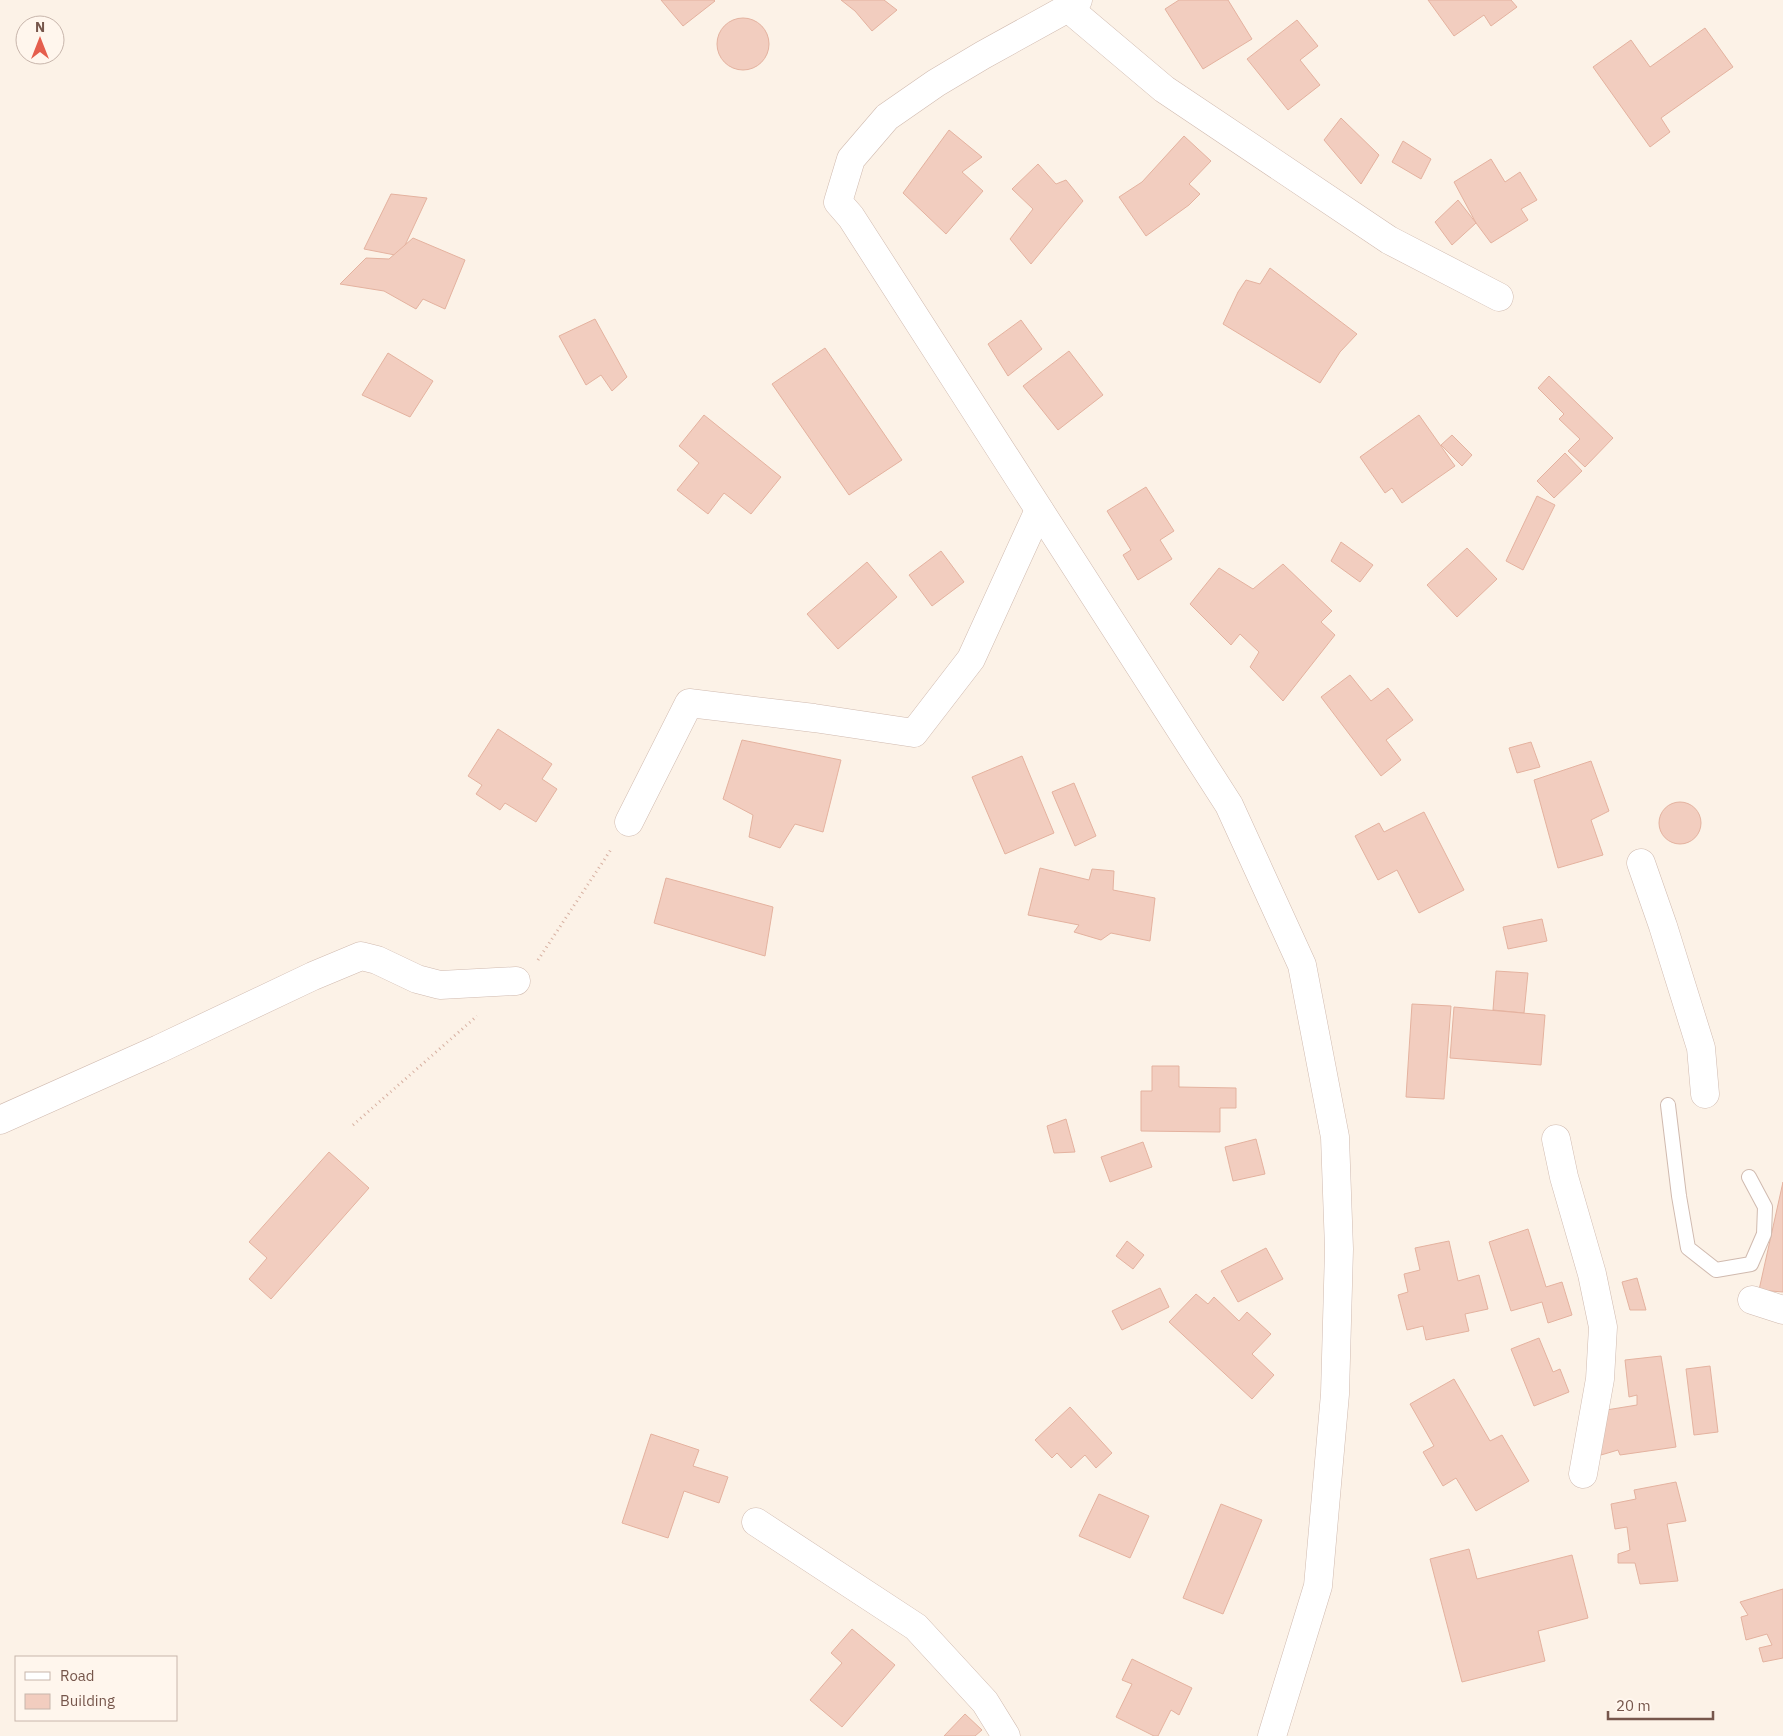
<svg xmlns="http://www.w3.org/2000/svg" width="1783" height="1736" viewBox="0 0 1783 1736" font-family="'IBM Plex Sans',sans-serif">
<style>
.building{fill:#f2cdbf;stroke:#e4b29f}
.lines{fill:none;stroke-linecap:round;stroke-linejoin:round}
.lane-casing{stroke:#d0baaf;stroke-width:16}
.street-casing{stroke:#d0baaf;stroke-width:29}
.path{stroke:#d7b0a1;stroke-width:3;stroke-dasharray:1 4;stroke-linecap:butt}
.lane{stroke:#fff;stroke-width:14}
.street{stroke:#fff;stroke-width:28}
</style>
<rect width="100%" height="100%" fill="#fcf2e7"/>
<g class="building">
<path d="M661 0H714L715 1 683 26Z"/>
<path d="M841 0H884L897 10 872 31 855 11Z"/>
<path d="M1179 0H1228L1252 39 1203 69 1165 9Z"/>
<path d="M1428 0H1511L1517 7 1491 26 1484 15 1454 36Z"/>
<circle cx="743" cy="44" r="26"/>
<path d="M1297 20 1318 46 1300 60 1320 85 1288 110 1247 59Z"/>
<path d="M1705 28 1733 67 1661 118 1670 132 1650 147 1593 67 1631 40 1650 67Z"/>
<path d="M1341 118 1379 155 1361 184 1324 140Z"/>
<path d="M949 130 982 157 962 172 983 191 946 234 903 193Z"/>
<path d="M1184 136 1211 161 1189 184 1200 194 1189 205 1146 236 1119 197 1142 182Z"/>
<path d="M1403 141 1431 159 1421 179 1392 162Z"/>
<path d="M1491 159 1505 182 1520 172 1537 200 1521 209 1528 220 1491 243 1476 223 1454 182Z"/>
<path d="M1038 164 1056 184 1066 180 1083 201 1031 264 1010 239 1033 209 1012 189Z"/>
<path d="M391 194 427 198 400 256 364 249Z"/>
<path d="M1458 200 1476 223 1452 245 1435 222Z"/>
<path d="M413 238 465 260 445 309 423 299 416 309 384 291 340 284 366 258 389 259Z"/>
<path d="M1270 268 1357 334 1340 352 1320 383 1223 324 1238 292 1246 280 1260 284Z"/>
<path d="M595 319 627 377 612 391 601 375 586 385 559 336Z"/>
<path d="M1021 320 1042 349 1008 376 988 344Z"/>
<path d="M825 348 902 460 849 495 772 384Z"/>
<path d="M1069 351 1103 395 1058 430 1023 386Z"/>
<path d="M388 353 433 381 410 417 362 395Z"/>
<path d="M1549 376 1613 438 1585 467 1568 451 1580 439 1559 419 1564 414 1538 388Z"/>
<path d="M704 415 781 477 751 514 724 493 708 514 677 490 699 463 679 446Z"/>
<path d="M1419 415 1455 466 1402 503 1392 488 1385 493 1360 457Z"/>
<path d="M1452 435 1472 455 1462 466 1441 445Z"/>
<path d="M1565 453 1582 471 1554 498 1537 481Z"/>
<path d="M1146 487 1174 531 1160 540 1172 559 1138 580 1123 555 1131 550 1107 511Z"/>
<path d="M1537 496 1555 505 1523 570 1506 561Z"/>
<path d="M1341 542 1373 565 1360 582 1331 561Z"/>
<path d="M1467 548 1497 579 1457 617 1427 585Z"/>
<path d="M941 551 964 582 932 606 909 575Z"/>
<path d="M867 562 897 597 838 649 807 614Z"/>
<path d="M1283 564 1332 611 1321 622 1335 635 1283 701 1250 667 1259 652 1240 634 1231 645 1190 604 1219 568 1253 589Z"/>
<path d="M1350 675 1371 701 1388 688 1413 720 1386 740 1401 760 1381 776 1321 697Z"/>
<path d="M498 729 552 764 542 779 557 789 536 822 505 803 500 810 476 794 482 785 468 776Z"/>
<path d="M742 740 841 760 823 832 795 824 780 848 749 837 753 815 723 799Z"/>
<path d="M1531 742 1540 767 1517 773 1509 748Z"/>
<path d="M1022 756 1054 833 1005 854 972 777Z"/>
<path d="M1591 761 1609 811 1591 820 1603 855 1558 868 1534 780Z"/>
<path d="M1074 783 1096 836 1075 846 1052 792Z"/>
<circle cx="1680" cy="823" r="21"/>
<path d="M1424 812 1464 890 1419 913 1397 870 1378 880 1355 836 1379 823 1384 832Z"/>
<path d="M1040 868 1089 880 1092 869 1114 871 1113 890 1155 898 1150 941 1111 933 1101 940 1074 932 1079 925 1028 915Z"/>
<path d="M666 878 773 907 765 956 654 923Z"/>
<path d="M1542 919 1547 941 1508 949 1503 927Z"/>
<path d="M1496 971 1528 973 1524 1013 1493 1010Z"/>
<path d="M1412 1004 1451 1006 1444 1099 1406 1097Z"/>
<path d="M1454 1007 1545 1015 1541 1065 1450 1058Z"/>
<path d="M1152 1066H1179V1087L1236 1088V1108H1220V1132L1141 1131V1091H1152Z"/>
<path d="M1066 1119 1075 1152 1054 1153 1047 1126Z"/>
<path d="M1256 1139 1265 1174 1233 1181 1225 1147Z"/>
<path d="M1143 1142 1152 1167 1110 1182 1101 1157Z"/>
<path d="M329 1152 369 1188 271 1299 249 1279 267 1258 249 1242Z"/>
<path d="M1783 1182V1292L1759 1290Z"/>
<path d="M1528 1229 1546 1287 1562 1282 1572 1315 1548 1323 1542 1302 1511 1311 1489 1242Z"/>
<path d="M1127 1241 1144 1255 1133 1269 1116 1256Z"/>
<path d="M1449 1241 1458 1281 1479 1275 1488 1309 1465 1314 1469 1331 1426 1340 1423 1326 1407 1330 1398 1295 1408 1292 1404 1274 1420 1270 1415 1248Z"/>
<path d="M1266 1248 1283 1279 1238 1302 1221 1271Z"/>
<path d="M1637 1278 1646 1310H1630L1622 1282Z"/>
<path d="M1160 1288 1169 1307 1122 1330 1112 1311Z"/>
<path d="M1196 1294 1208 1304 1214 1297 1239 1321 1247 1312 1271 1334 1252 1354 1274 1375 1252 1399 1169 1322Z"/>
<path d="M1539 1338 1553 1372 1560 1369 1569 1392 1534 1406 1511 1349Z"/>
<path d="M1661 1356 1676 1447 1620 1455 1618 1450 1601 1455 1594 1412 1637 1405V1395L1629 1397 1625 1360Z"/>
<path d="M1710 1366 1718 1432 1694 1435 1686 1369Z"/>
<path d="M1454 1379 1490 1441 1502 1435 1529 1481 1476 1511 1456 1478 1443 1486 1423 1452 1434 1446 1410 1404Z"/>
<path d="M1070 1407 1112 1453 1096 1468 1085 1455 1071 1468 1057 1453 1052 1458 1035 1440Z"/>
<path d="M651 1434 699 1450 693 1466 728 1477 719 1503 684 1491 668 1538 622 1523Z"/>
<path d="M1676 1482 1686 1521 1667 1524 1678 1581 1640 1584 1635 1563H1618V1554L1630 1550 1627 1527 1615 1529 1611 1504 1636 1499 1634 1490Z"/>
<path d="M1099 1494 1149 1516 1130 1558 1079 1536Z"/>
<path d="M1221 1504 1262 1520 1223 1614 1183 1598Z"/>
<path d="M1469 1549 1477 1579 1572 1555 1588 1618 1538 1631 1545 1661 1462 1682 1430 1559Z"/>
<path d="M1783 1589V1658L1763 1662 1759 1648 1772 1645 1767 1634 1746 1640 1741 1617 1748 1615 1740 1602Z"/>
<path d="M852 1629 895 1665 842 1727 810 1700 842 1663 831 1653Z"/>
<path d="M1132 1659 1192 1688 1179 1715 1171 1710 1158 1736H1154L1116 1717 1132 1684 1122 1680Z"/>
<path d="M965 1714 982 1730 975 1736H944Z"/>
</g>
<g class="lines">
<g class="lane-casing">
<path id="lane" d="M1668 1105 1679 1196 1688 1248 1716 1270 1751 1264 1764 1234 1765 1207 1749 1177"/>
</g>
<g class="street-casing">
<g id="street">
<path d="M1078 0 1068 8 983 55 936 83 887 117 851 159 838 202 851 217 1229 805 1302 965 1335 1137 1339 1249 1335 1394 1318 1586 1272 1736"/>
<path d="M1068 8 1164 89 1389 240 1499 297"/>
<path d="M629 822 689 703 814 718 914 733 971 659 1039 510"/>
<path d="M1641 863 1663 926 1701 1048 1705 1094"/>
<path d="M0 1120 159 1049 313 976 361 956 377 960 417 979 440 985 516 981"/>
<path d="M1556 1139 1564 1177 1592 1274 1603 1327 1600 1379 1583 1474"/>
<path d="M1752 1300 1783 1310"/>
<path d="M756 1522 916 1627 985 1702 1006 1736"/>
</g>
</g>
<g class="path">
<path d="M538 960 612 848"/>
<path d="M353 1125 477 1016"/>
</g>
<use href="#lane" class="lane"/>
<use href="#street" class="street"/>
</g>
<rect x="15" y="1656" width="162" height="65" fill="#fff6ed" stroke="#c8b6ac"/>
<rect x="25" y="1672" width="25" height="8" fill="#ffffff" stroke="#c8b6ac"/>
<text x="60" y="1681" font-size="15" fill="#76564b">Road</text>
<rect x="25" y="1694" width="25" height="15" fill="#f2cdbf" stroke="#c8b6ac"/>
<text x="60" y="1706" font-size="15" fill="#76564b">Building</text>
<g transform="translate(40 40)"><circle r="24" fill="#fff6ed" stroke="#c8b6ac"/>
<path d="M0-4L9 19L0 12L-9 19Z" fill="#e55e4d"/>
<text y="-8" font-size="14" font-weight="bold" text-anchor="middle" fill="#76564b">N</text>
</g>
<path d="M1608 1711v8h105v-8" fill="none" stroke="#76564b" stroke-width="2.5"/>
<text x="1616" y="1711" font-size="15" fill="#76564b" stroke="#fff6ed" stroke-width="4" paint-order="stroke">20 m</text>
</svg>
